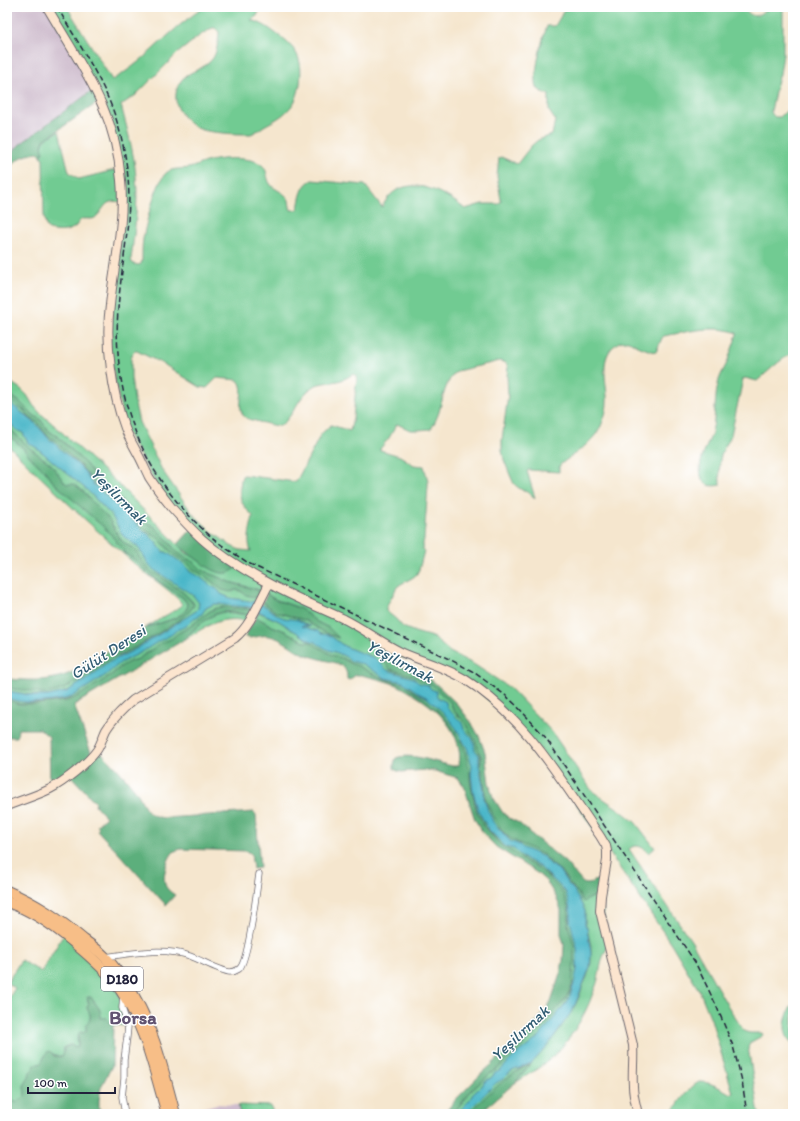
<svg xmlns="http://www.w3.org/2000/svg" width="800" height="1121" viewBox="0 0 800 1121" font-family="Itim,sans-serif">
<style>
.industrial{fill:#cfbdce}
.green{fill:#71cb92;stroke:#4a7666;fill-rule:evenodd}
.forest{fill:#5caf7c;stroke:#3f685c}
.water{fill:#4cb7c9;stroke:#376c82}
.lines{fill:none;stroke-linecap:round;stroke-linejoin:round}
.street-casing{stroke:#6c676e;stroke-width:7}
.secondary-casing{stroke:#6c676e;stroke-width:10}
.highway-casing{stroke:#6c676e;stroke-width:12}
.street{stroke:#fff;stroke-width:5.5}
.secondary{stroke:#fce5cf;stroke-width:8}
.highway{stroke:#f7be87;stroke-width:10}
.rail{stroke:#22223b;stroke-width:1.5;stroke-dasharray:6 3;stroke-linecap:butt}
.labels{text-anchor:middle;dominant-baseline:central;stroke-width:3;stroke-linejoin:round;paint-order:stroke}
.shield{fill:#fff;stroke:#646476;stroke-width:1}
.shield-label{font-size:14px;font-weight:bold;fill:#22223b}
.water-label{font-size:16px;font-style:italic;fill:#335e74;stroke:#fff}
.district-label{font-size:19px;font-weight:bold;fill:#615371;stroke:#fff}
</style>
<rect width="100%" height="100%" fill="#fff"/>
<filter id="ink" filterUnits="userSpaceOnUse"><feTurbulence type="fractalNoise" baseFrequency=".025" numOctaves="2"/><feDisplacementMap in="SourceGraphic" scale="8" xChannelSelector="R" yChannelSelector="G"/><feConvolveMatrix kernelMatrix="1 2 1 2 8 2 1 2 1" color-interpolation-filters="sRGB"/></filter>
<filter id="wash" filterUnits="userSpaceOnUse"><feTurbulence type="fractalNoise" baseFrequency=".012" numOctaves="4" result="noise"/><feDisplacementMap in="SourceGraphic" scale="16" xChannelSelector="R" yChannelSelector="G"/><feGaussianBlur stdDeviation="0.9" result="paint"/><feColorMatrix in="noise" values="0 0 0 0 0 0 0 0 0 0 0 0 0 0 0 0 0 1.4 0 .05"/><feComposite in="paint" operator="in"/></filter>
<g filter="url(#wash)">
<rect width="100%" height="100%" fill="#f5e6ce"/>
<g class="industrial">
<path d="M7 7H47L94 89 19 145 7 158Z"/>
<path d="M216 1104 238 1105 240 1114H187L191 1111Z"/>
</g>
<g class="green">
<path d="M47 7H67L112 80C138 66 157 44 180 25 188 19 196 12 205 7H261L257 16 251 20C262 23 269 28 278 35 298 50 303 59 300 84 298 94 296 102 289 109 282 117 273 121 264 126 260 129 256 132 251 134 242 134 233 134 223 133 201 131 189 129 178 108 175 101 175 91 179 84 186 70 204 71 213 58 215 55 216 51 217 47 218 41 219 37 219 32L215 28H212L199 36 178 53 136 95 121 105C127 129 134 152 136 177 139 205 134 233 131 260L133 264 139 265 141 264 142 260C142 253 142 246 143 239 145 226 157 181 166 173 173 167 184 170 193 167 198 165 204 162 210 161 222 158 254 156 263 166 268 171 266 179 271 185 275 190 284 192 288 198 290 201 289 206 291 210H294L298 209C300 199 301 185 312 180L365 185 382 207C386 200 390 194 397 190 419 178 448 195 465 209L482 204H499L501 202V200L497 176 499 158 501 157 517 164 531 146 538 140 552 135 555 120 549 111V95C546 93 541 92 538 89 531 79 543 37 547 26H555L566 7H743C755 22 757 14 770 8 774 6 779 7 783 7V55L780 74 776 87 771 111 772 114 775 117H780L787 110 793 99V353C779 360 769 371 757 381L745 378 743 379 731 435C729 441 725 446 722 452 718 463 720 475 720 485 712 487 703 486 701 476 697 460 708 447 712 432 716 415 714 397 719 380 721 374 724 369 727 363 730 354 734 344 737 334V333C714 324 687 332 664 336L662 338 656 352C650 351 642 348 636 345 632 343 629 340 625 341 620 341 617 343 614 346 598 360 608 385 607 402 607 410 604 419 601 426 592 444 576 452 561 464L559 467V472L529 470 527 471 535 498 529 493 520 489 514 484 510 475 504 460 502 450V440L508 394 507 376 508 367 506 363 500 361 457 371C445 381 443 398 439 412 437 418 434 424 431 429L418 430H410L397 424 389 438 380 449V450L400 456 414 465 424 466 428 481V486L424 539 422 549 424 551 419 570 416 575 412 578 401 584 397 587 386 608V611L396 619 403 627 415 632 429 636 434 638 450 652 475 665 510 688 552 732 592 791 620 810 635 822 655 848 649 853C643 847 636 843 629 849L692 942 726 1003 742 1028 746 1032 750 1033H762L763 1035 762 1036 751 1042 748 1047 759 1114H672C676 1106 692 1082 701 1082 711 1082 722 1089 731 1094L733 1093 711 1019 700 992 672 945 537 746 466 679 411 660 399 657H391L383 655 380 656 383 662 398 671 414 676 417 678 432 684 450 702 452 708 456 714 464 721 468 729 476 740 481 756V764L485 790V798L490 810 496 822 505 834 511 839 544 855 553 865 561 871 576 890 583 901 595 896H601L608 947C601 957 601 967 598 979 597 984 595 988 593 993 585 1017 567 1045 548 1061 538 1069 526 1076 515 1083L530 1064 536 1059 557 1033 563 1024 573 1010 579 997 584 983 587 977 591 963V946L587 928 585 924V911L580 901 576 895 573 888 568 884 559 870 551 865 544 857 523 848 520 845 510 841 493 822 490 814 488 811 484 798V790L479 765V755L475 750 474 743 472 738 464 729 462 723 447 708 446 702 437 697 434 690 431 689 428 685 419 683 413 678 387 670 375 658 356 651 344 646 329 635H325L298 625 308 626C297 617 291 621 281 617 274 614 268 608 262 605L263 602 276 612 304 620 324 632 338 638 329 628 317 622 297 607 274 599 267 594 257 589 250 588 242 585 229 582 202 570 194 562 184 557 176 551 167 539 132 511 116 495 96 478 90 470 74 452 58 437 49 431 40 420 32 414 21 403 7 392V380L21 389 27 395 33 405 40 413 53 424 117 483 186 553 194 557 204 565 221 573 216 551 164 498 125 429 109 350 122 202C107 200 107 203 99 214 98 215 96 217 95 218 91 220 86 218 82 219 79 221 78 223 76 226 68 233 58 232 49 230L46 226 44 218 43 159 41 155 42 154C41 138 48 138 59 131L69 172 79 179 119 169 104 109ZM135 351H137L165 365 200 387 207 388 217 378 238 380C247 390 236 404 243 415 246 420 254 420 259 422 266 423 274 427 281 425 288 422 298 402 303 396 306 393 309 390 312 387 319 383 325 383 333 382 341 381 347 378 353 374L357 376 353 418 350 431 331 425 321 434 296 482 244 475 242 476C238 494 238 502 253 516 251 527 246 540 251 551L240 550 231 546 211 531 192 513 162 470 139 422 134 400 131 378V358L133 353Z"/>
<path d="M7 396 17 406 24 410 27 415 37 422 48 436 56 441 62 448 80 465 92 480 111 495 137 522 145 530 158 538 173 554 187 563 193 569 206 577 218 587 233 592C234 591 235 590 236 590 238 590 254 597 257 598L255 602 230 598 221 594 217 589 211 586 200 577 190 572 185 565 166 552H163L155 541 148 534 143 531 140 527 90 481 85 472 77 464 60 449 54 442 50 440 36 424 10 403 7 399Z"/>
<path d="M7 421 17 430 23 433 28 443 37 448 87 490 112 516 123 536 138 547 145 557 147 563 157 572 193 595 199 602 198 609 196 611 136 649 120 656 74 687C51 701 31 694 7 691V688L19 689H64L94 671 112 658 138 646 179 620 189 612 194 605 193 602 185 594 158 575 151 573 139 557 138 553 134 549 126 544 121 540 112 524 64 482 51 464 31 449 7 426Z"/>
<path d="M7 436 14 440 23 448 32 459 45 471 53 482 109 532 125 553 136 561 150 575 183 598 188 605C185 619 157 623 145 628L180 607 182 605C180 597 151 578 143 571 96 531 51 488 7 444Z"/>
<path d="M214 604C221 604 246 606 252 609L251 611 247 609 221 607 210 611 188 628 178 633 171 639 161 643 138 659 129 662 120 667 106 679 73 699 49 703 36 704H19L7 700V698C26 705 52 703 72 697L106 675 120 663 142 652 159 641 171 635 177 630 186 626 194 618 201 615 206 608Z"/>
<path d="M224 612 249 615 246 621C218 615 205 628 182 641 194 630 208 614 224 612Z"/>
<path d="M258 612 279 621 296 632 309 640 315 642 328 650 338 653 348 658 350 661 354 662 363 664 385 678 403 682 420 694 426 697 436 705 443 712 456 728 467 748 472 766 471 774 473 791 478 810 487 829 506 847 514 849 522 857 540 867 562 888 568 897 571 915 570 921 577 948V954L576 978 569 998 544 1032 538 1038 512 1058 501 1070 495 1073 491 1078 485 1081 482 1086 473 1094 469 1101 456 1114H453L471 1091 491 1073 500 1067 507 1059 517 1052 521 1048 522 1046 541 1030 556 1010 565 1000 571 990 574 963V945L568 925 569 916 565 898 548 876 540 870 503 847 484 827 476 810 472 791 470 780V772L464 747 453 728 441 713 409 688 398 683 390 681 375 675 359 666 352 664 342 658 332 655 310 642H305L285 631 272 626 256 617Z"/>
<path d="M64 934 114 982 122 1002 128 1026 110 1025 108 1020 101 1018 99 1008 96 1005 94 1001 87 1000 89 1003 87 1008C87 1009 90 1014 90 1014 91 1020 88 1029 83 1033L80 1032 77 1037 78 1046 77 1047 70 1045 64 1047C63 1056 65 1056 55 1056L50 1052 47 1053 40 1064H38L30 1072 29 1077 24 1086 25 1095 18 1102 13 1100 7 1102V1001L15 988 7 983 21 960 41 972Z"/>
<path d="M793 1003V1044C780 1033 785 1017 793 1003Z"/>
<path d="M524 1066 500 1084 468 1114H465L496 1083 503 1079 506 1076 512 1071Z"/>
<path d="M238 1105 271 1106 273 1114H240Z"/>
</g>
<g class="forest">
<path d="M94 89 100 101 44 140 42 146C43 150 44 152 41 155L38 153C23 155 15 159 7 172V158L19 145Z"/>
<path d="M7 392 21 403 32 414 40 419 49 431 58 437 86 464 96 478 116 495 132 511 146 522 155 527 167 539 176 551 184 557 194 562 202 570 229 582 261 591 257 598 246 595 239 590H236L230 592 222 590 206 577 193 569 187 563 173 554 158 538 145 530 137 522 111 495 92 480 80 465 62 448 56 441 48 436 37 422 30 418 24 410 17 406 7 396Z"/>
<path d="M7 426 31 449 51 464 64 482 67 484H74L83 491 94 504 110 520 113 527 121 540 126 544 134 549 138 553 139 557 151 572 158 575 185 594 193 603 194 605 189 612 179 620 138 646 112 658 94 671 64 689 54 692 46 693 7 688V679C26 680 44 682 62 676 73 673 82 667 92 661 109 651 126 638 144 629 156 622 185 621 188 605L183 598 150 575 136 561 125 553 109 532 53 482 45 471 32 459 23 448 14 440 7 436Z"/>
<path d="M192 529 238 565C226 583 208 567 195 558 189 553 183 550 178 544Z"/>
<path d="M267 594 274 599 301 609 317 622 329 628 339 638 324 632 304 620 276 612 263 602Z"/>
<path d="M221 607 247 609 251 611 249 615C241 614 232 611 224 612 210 613 192 631 182 641L74 705 92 755 98 749C111 762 125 776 136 791 141 798 143 806 149 812 153 816 158 817 164 818L254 812 256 815 260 868 253 869 251 854 246 851 181 849C179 850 176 850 175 851 168 855 162 877 165 884 166 889 172 893 175 895L166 905 97 830 99 828 97 825 106 817 95 805 96 803 70 775 50 788 49 737 40 729H18L17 737H7V700L19 704H36L66 701 75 698 110 676 123 665 129 662 138 659 161 643 171 639 178 633 188 628 210 611 216 608Z"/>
<path d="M256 617 272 626 285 631 305 642H310L332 655 342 658 352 664 359 666 375 675 390 681 402 684 425 699 441 713 453 728 464 747 470 772V780L472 791 476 810 484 827 503 847 513 852 523 860 540 869 559 888 563 893 568 907 569 916 568 925 574 945V963L572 986 565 1000 556 1010 551 1018 541 1030 522 1046 521 1048 517 1052 507 1059 500 1067 491 1073 471 1091 453 1114H444L456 1099 477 1078 504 1053 515 1045 545 1012 551 1001 560 974 563 961 564 945 561 934V910L556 897 546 881 537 873 496 847 484 834 475 820 464 786 458 778 435 771 425 770 401 772 395 770C393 766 394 763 396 758 412 752 437 763 453 766H456L459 765C464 735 439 710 416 696 410 692 405 689 399 686 387 681 374 678 361 675H356L349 680 347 679C347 673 346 669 341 665 328 660 315 659 302 653 291 648 282 638 269 636 261 634 251 640 245 637 248 631 252 624 256 617Z"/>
<path d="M380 656H385L391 657 403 667 414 671 422 676 433 681 457 704 471 722 479 736 485 752 489 783 493 797 503 813 509 818 519 823 530 833 565 862 583 883 587 884 592 883 593 881 597 880 603 882 601 896H595L583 902 576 890 569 883 561 871 553 865 544 855 511 839 505 834 496 822 490 810 485 798V790L481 764V756L478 750 475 740 468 729 464 721 454 711 450 702 439 692 436 688 428 682 421 681 414 676 390 669Z"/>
<path d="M87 997H91C92 999 100 1009 100 1011 101 1014 101 1016 101 1018H107L110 1024 113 1026 112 1066 101 1087 99 1100V1108L102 1114H7V1102L13 1100 18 1102 25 1095 24 1086 29 1077 30 1072 34 1068 35 1064H40L48 1051 51 1052 54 1056C63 1058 64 1056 64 1048L70 1045 77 1047 78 1046V1035L80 1032 83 1033 86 1031V1025C92 1019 91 1015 87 1008L89 1003Z"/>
<path d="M530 1064 515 1083 478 1114H468C486 1096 506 1075 530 1064Z"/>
</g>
<path class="water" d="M7 399 10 403 36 424 50 440 54 442 60 449 77 464 85 472 90 481 140 527 143 531 148 534 155 541 163 552H166L185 565 190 572 200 577 211 586 217 589 221 594 230 598 255 602 265 606 279 616 284 618 298 620 308 626H311H301L318 631 321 634 329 635 344 646 356 651 375 658 387 670 413 678 419 683 428 685 431 689 436 691 437 697 446 702 447 708 462 723 464 729 472 738 474 743 475 750 479 755V765L484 790V798L488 811 490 814 493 822 510 841 520 845 523 848 544 857 551 865 559 870 568 884 574 890 576 895 580 901 585 911V924L587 928 591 953 590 967 573 1010 545 1049 532 1063 512 1071 506 1076 503 1079 496 1083 465 1114H456L469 1101 473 1094 482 1086 485 1081 491 1078 495 1073 501 1070 512 1058 538 1038 562 1008 569 998 574 984 577 969V948L570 921 571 915 568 900 565 891 540 867 522 857 514 849 506 847 488 829 478 810 473 791 471 774 472 766 467 748 456 728 443 712 426 697 420 694 403 682 385 678 363 664 354 662 350 661 348 658 338 653 328 650 315 642 309 640 296 632 279 621 249 607 225 605 220 604H214L206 608 201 615 194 618 186 626 177 630 171 635 159 641 142 652 120 663 106 675 72 697C52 703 26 705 7 698V691L36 696H48L66 692 87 679 108 663 136 649 196 611 198 609 199 603 193 595 151 568 138 547 123 536 112 516 87 490 37 448 28 443 23 433 17 430 7 421Z"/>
</g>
<g filter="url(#ink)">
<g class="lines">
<g class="street-casing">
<g id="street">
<path d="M105 957C133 953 163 947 190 956 201 960 220 971 230 972 233 972 236 971 239 969 248 963 257 889 259 874"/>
<path d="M123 995 122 1008 128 1026 127 1037 124 1060V1079L122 1097 125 1114"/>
</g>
</g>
<g class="secondary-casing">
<g id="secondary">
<path d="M47 7C66 40 88 72 103 107 113 130 119 156 121 180 125 222 114 264 110 305 105 342 112 394 125 428 129 439 135 448 140 458 143 464 146 471 149 477 156 488 164 498 172 508 182 519 192 530 202 539 221 556 244 570 266 582 291 596 318 607 344 619 364 629 382 643 401 652 423 662 446 667 466 680 525 717 561 780 600 836L606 846 607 851V860L601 896 600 911 633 1045C634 1059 632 1072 633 1086 633 1096 636 1105 638 1114"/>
<path d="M7 806C21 800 36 796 50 789 65 781 88 763 97 750 101 744 103 736 106 730 113 718 123 709 133 700L235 638C251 625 259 602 269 584"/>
</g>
</g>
<g class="highway-casing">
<g id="highway">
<path d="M7 891C37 904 59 919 84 940 91 945 99 951 105 957 116 968 126 983 134 996 155 1032 164 1074 175 1114"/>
<path d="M7 902C32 910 53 925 72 941 87 954 102 966 114 981 144 1019 154 1069 167 1114"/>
</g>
</g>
<use href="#street" class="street"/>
<use href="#secondary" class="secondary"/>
<use href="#highway" class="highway"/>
<path class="rail" d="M57 7C76 39 97 71 111 105 120 127 126 155 128 178 132 222 121 266 118 309 112 397 141 474 207 533 220 545 235 554 250 564L451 660 472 671 505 695 516 705 546 738 695 962 716 1005 733 1046 742 1081 747 1114"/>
</g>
</g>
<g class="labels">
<rect class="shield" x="101" y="967" width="42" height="24" rx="3"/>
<g class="shield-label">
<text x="122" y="979">D180</text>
</g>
<g class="water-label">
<text transform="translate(119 496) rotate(45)">Yeşilırmak</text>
<text transform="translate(108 652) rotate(-33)">Gülüt Deresi</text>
<text transform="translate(400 661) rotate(28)">Yeşilırmak</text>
<text transform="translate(520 1033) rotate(-43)">Yeşilırmak</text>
</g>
<g class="district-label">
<text x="133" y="1017">Borsa</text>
</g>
</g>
<rect width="800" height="1121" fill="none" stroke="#fff" stroke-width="24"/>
<path d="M28 1087v6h87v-6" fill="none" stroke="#22223b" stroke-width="2"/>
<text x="34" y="1087" font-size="12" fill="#22223b" stroke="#ffffff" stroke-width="3" paint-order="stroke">100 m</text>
</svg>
